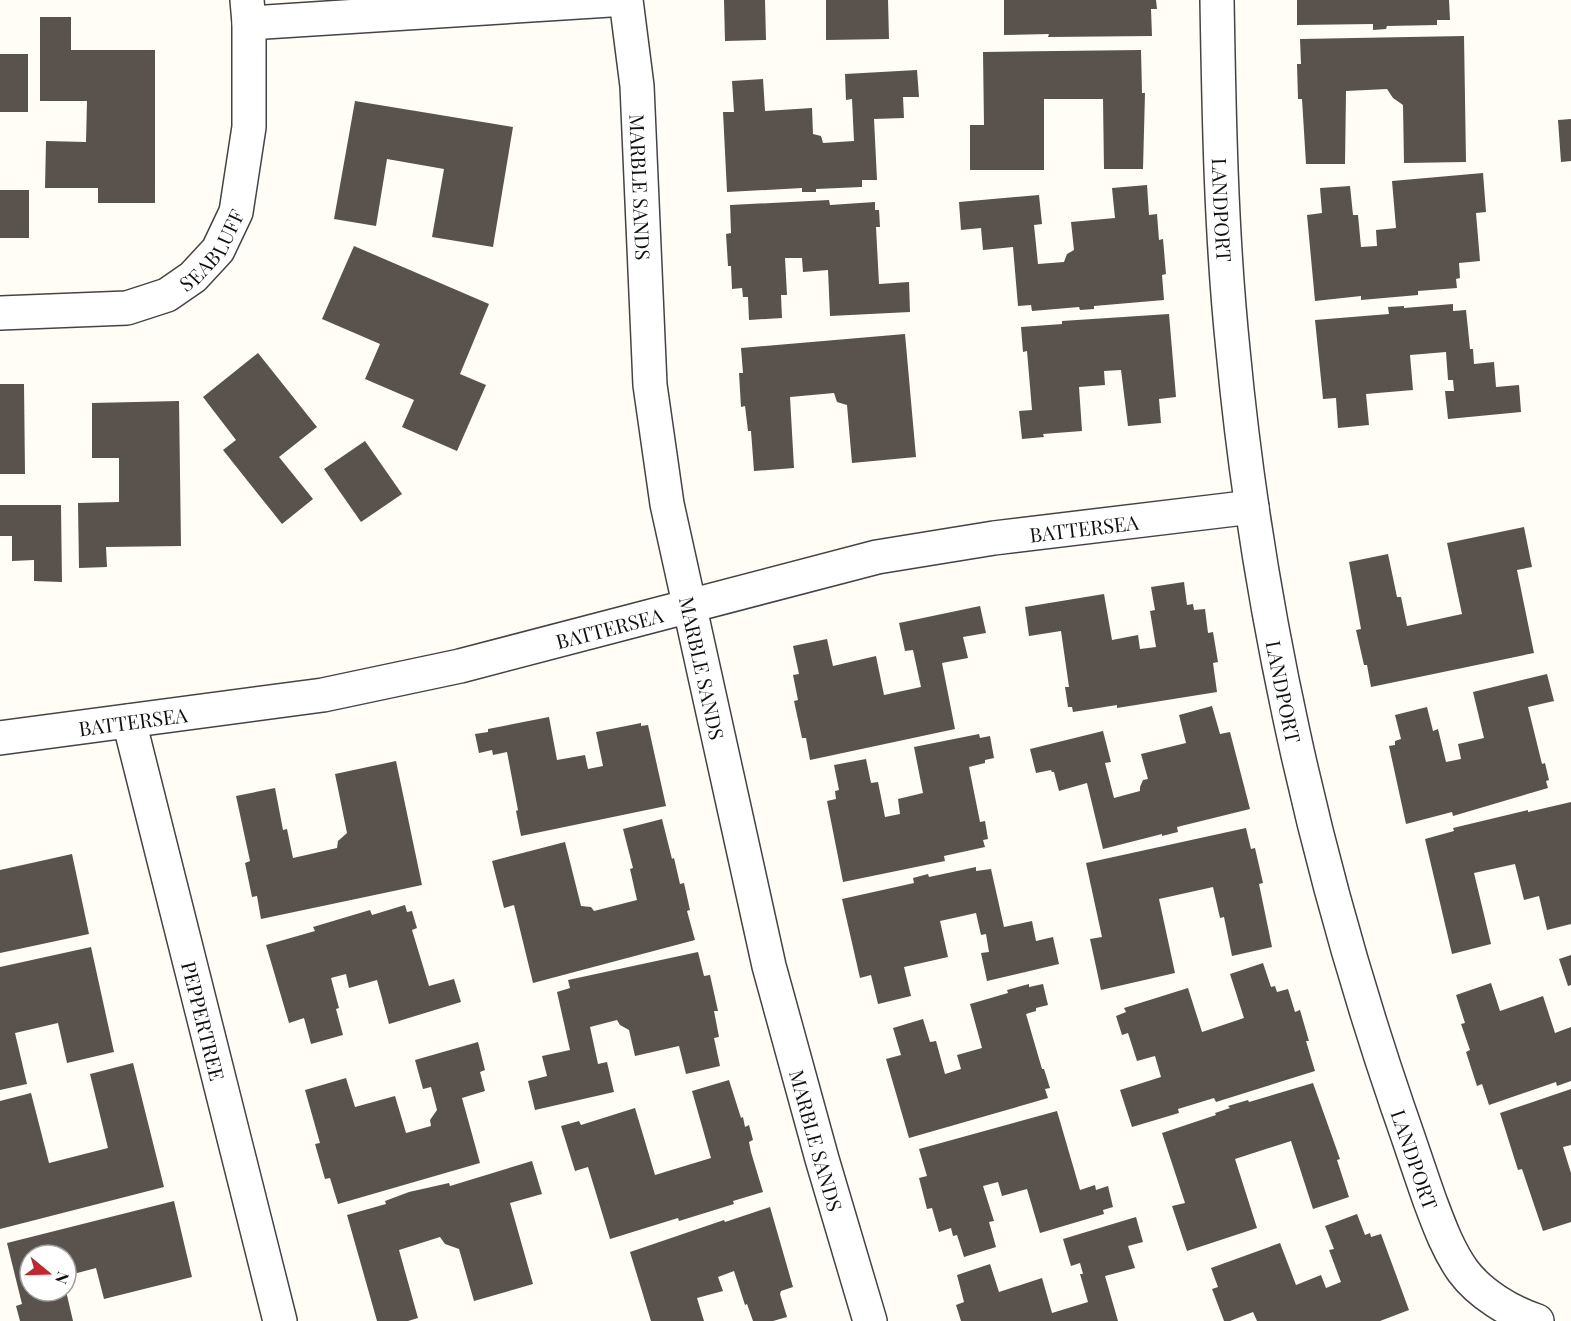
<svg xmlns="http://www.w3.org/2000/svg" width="1571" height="1321" viewBox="0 0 1571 1321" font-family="'Playfair Display',serif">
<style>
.building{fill:#5a524d}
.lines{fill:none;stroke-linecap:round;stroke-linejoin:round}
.street-casing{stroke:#444;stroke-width:36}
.street{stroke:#fff;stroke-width:33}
.labels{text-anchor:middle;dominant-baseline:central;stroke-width:6;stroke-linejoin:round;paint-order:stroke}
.street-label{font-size:20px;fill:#111;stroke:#fff}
</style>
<rect width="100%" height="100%" fill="#fffdf5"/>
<g class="building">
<path d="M724 0H765L766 40 725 41Z"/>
<path d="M826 0H888L889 39 826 40Z"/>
<path d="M1004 0H1156L1157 9H1151L1152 36 1048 37 1049 34 1004 35Z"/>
<path d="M1297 0H1449L1450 20H1437V25L1387 26 1386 29 1373 30V24L1297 25Z"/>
<path d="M40 17H71V50H155V203H98V188H45L46 141 86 142 87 101H40Z"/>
<path d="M1464 36 1466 162 1404 163 1403 105 1393 98 1387 89 1346 91 1345 164H1306L1302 99H1298L1297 64H1301L1300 39Z"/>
<path d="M1141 50 1142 93H1145L1143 169H1104L1103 99H1044V170H970V125H984L983 52Z"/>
<rect x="0" y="54" width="28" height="58"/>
<path d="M917 70 919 97H903L904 118 874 119 877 180H862V187L816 189V192H802V188L727 192 723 112H734L732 81 763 79 765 111 812 108 813 134 821 136 823 143 854 141 852 99 846 100 845 74Z"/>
<path d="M355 101 513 127 493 247 432 237 444 169 387 159 376 226 334 219Z"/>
<path d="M1571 119V161L1561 162 1558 120Z"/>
<path d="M1483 173 1486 212 1476 213 1480 261 1459 263 1460 278 1456 279 1457 288 1418 291V295L1361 300V296L1315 301 1307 215 1322 213 1320 188 1350 186 1353 215H1358L1361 247 1377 246 1376 230 1396 228 1392 181Z"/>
<path d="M1147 185 1149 215 1157 214 1159 240 1163 239 1166 274 1162 275 1164 300 1094 306V309L1080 310 1079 307 1032 311 1031 305 1018 306 1013 247 983 250 981 228 961 230 959 202 1039 195 1042 224 1034 225 1038 264 1064 262 1067 254 1074 250 1071 222 1115 218 1112 188Z"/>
<rect x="0" y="190" width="29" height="48"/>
<path d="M829 200 830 205 875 202V210H879L880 227H876L879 284 909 282 910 312 830 316 828 270 803 272 802 258H785L787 295H781L782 318 749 320 748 297H743L742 288 732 289 731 266H728L726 234 731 233 730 205Z"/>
<path d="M354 246 489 304 460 374 486 385 457 451 402 427 414 400 365 379 380 344 322 319Z"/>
<path d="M1453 304V311L1466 310 1470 349H1473L1474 364 1494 362 1496 387 1519 385 1521 412 1448 419 1445 391H1454L1453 380H1448L1446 352 1410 355 1413 390 1366 394 1369 425 1338 428 1336 398 1323 399 1315 320 1389 314 1388 307 1404 306V308Z"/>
<path d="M1169 314 1176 397 1159 399 1161 423 1128 426 1121 370 1104 371 1105 385 1079 387 1082 431 1043 434 1044 437 1022 439 1019 411 1032 410 1027 351 1023 352 1021 327 1062 324V321Z"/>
<path d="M905 334 916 457 852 463 847 405 837 402 834 393 790 397 794 468 754 471 751 431H748L745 406 741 407 739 373H743L741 348Z"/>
<path d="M258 353 317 427 279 457 313 499 282 524 223 450 236 440 203 397Z"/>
<path d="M0 384H24L25 474H0Z"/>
<path d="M179 401 181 546 106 547 107 567 79 568 78 503 119 502V458H92V403Z"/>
<path d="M365 441 402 494 361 522 324 469Z"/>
<path d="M0 505H61L62 582 34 581V560L12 561V536H0Z"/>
<path d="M1524 527 1532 567 1517 570 1534 653 1371 687 1367 665H1364L1356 630 1361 629 1349 562 1388 554 1397 597H1401L1407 626 1462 614 1447 543Z"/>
<path d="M1184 582 1187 605 1193 604 1194 610 1205 609 1208 633 1213 632 1218 662 1213 663 1217 692 1117 708V705L1073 712 1072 707H1068L1065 687H1069L1061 631 1029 636 1025 607 1104 594 1112 640 1138 635 1140 649 1156 647 1150 611 1155 610 1151 587Z"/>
<path d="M980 606 986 633 963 637 968 658 942 663 955 729 810 760 806 738H802L794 701 798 700 793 675 799 674 793 646 827 639 833 666 876 656 884 695 921 687 913 650 905 651 899 623Z"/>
<path d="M1547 674 1554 701 1528 707 1542 764 1545 763 1549 780 1546 781 1548 788 1453 816 1452 812 1406 824 1389 746 1395 745V741L1401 739 1395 715 1427 707 1433 731 1438 729 1446 762 1461 759 1458 744 1484 738 1473 692Z"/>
<path d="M1212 706 1220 734 1230 732 1250 809 1177 827 1178 832 1162 836V834L1103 849 1087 783 1059 791 1054 772H1052L1051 770 1036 773 1030 749 1103 731 1111 762 1105 763 1114 798 1140 791V787L1143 780 1148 779 1141 754 1186 743 1179 715Z"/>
<path d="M549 717 557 760 585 755 588 769 603 766 596 732 641 723V726L648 725 666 806 521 836 516 811 518 810 507 752 493 755 492 750 479 753 475 734 488 732V729Z"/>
<path d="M979 734 980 738 990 736 994 758 985 760V763L969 767 980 822 985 821 988 839 983 840 985 847 944 856 945 861 843 882 827 801 836 799 835 791 839 790 834 765 866 759 871 783 878 782 885 817 900 814 898 799 923 793 914 747Z"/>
<path d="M396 761 422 885 261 919 257 896 252 897 245 863 250 861 236 796 275 788 283 830 287 829 293 858 337 848 338 841 347 833 335 774Z"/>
<path d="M1571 802V924L1547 930 1539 896 1524 900 1515 864 1474 873 1491 944 1452 954 1425 839 1454 831 1453 828 1528 810V812Z"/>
<path d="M662 819 672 859 674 858 680 884 684 883 690 910 687 911 695 940 533 983 514 905 504 908 492 861 565 842 581 906 591 907 594 911 637 900 630 869 633 868 623 829Z"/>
<path d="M1246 828 1251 849 1255 848 1263 883 1259 884 1272 947 1232 956 1224 917 1220 918 1213 887 1159 899 1175 973 1101 990 1090 939 1102 937 1086 863Z"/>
<path d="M72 854 89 934 0 953V870Z"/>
<path d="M976 867V871L991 869 1004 927 1032 921 1036 941 1053 937 1059 964 987 981 981 953 989 952 986 934 981 935 976 913 940 921 948 957 904 967 911 996 878 1004 871 975 860 978 842 899 914 883 913 878 928 874 929 877Z"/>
<path d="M405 905 407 912 412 911 417 928 412 930 429 986 454 979 461 1002 389 1024 377 980 349 988 346 974 331 978 339 1008 336 1009 343 1035 311 1044 304 1018 289 1023 266 945 315 931 313 927 370 910 372 915Z"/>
<path d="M91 947 114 1052 67 1063 58 1023 15 1033 27 1084 0 1090V967Z"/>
<path d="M698 952 704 976 710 975 718 1011H714L719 1037 714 1038 720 1066 686 1074 679 1046 635 1056 629 1030 620 1025 617 1020 590 1027 598 1064 607 1062 614 1092 535 1110 528 1081 547 1076 542 1056 570 1050 557 992 570 988 568 980Z"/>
<path d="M1571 955V985L1568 986 1559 959Z"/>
<path d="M1263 963 1271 987 1275 986 1277 992 1288 989 1295 1012 1300 1010 1309 1041H1306L1315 1071 1216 1102 1214 1098 1178 1109 1179 1113 1132 1127 1120 1090 1161 1077 1155 1056 1137 1061 1128 1033 1122 1035 1116 1016 1126 1012 1124 1008 1188 988 1202 1032 1244 1018 1230 974Z"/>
<path d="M1491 983 1500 1011 1543 996 1555 1033 1571 1027V1081L1557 1086 1556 1082 1489 1105 1482 1084 1477 1086 1466 1052 1470 1050 1461 1024 1465 1023 1456 995Z"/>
<path d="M1029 984V987L1043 984 1048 1005 1036 1008V1011L1026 1014 1042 1069H1044L1050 1088 1045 1089 1048 1098 909 1138 886 1059 901 1055 893 1028 923 1019 930 1042 936 1041 945 1074 961 1069 957 1055 982 1048 970 1004 1008 993 1007 990Z"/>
<path d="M478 1042 485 1070 480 1072 485 1091 462 1098 480 1163 338 1204 330 1178 325 1179 315 1144 320 1143 305 1090 346 1078 355 1107 395 1096 406 1133 431 1126 430 1120 437 1110 431 1087 423 1089 415 1060Z"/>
<path d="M133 1063 164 1187 0 1229V1101L31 1093 49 1163 108 1148 90 1074Z"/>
<path d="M729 1080 741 1118 743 1117 745 1127 749 1125 753 1140 749 1142 751 1152 763 1192 733 1201 734 1204 679 1221 678 1218 610 1239 588 1167 575 1171 561 1126 579 1121 581 1125 635 1108 655 1175 711 1158 692 1091Z"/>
<path d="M1313 1083 1340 1159 1337 1160 1349 1197 1313 1209 1291 1141 1235 1159 1257 1228 1187 1251 1172 1206 1185 1203 1162 1133 1216 1115 1215 1113 1230 1108 1228 1106 1248 1100 1249 1102Z"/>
<path d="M1571 1089V1145L1563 1147 1571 1173V1222L1543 1231 1522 1169 1518 1170 1500 1113Z"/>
<path d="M1057 1111 1080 1190 1095 1185 1096 1190 1108 1186 1113 1207 1103 1210 1104 1214 1040 1233 1027 1189 1002 1196 998 1182 983 1186 994 1221 989 1222 996 1247 964 1257 957 1235 953 1236 951 1228 939 1232 932 1208 927 1209 919 1178 927 1176 919 1149Z"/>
<path d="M532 1161 542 1194 510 1203 533 1284 474 1301 459 1249 445 1244 440 1237 399 1250 418 1318 408 1321H377L347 1215 386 1204 385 1201 409 1192 449 1183 450 1186Z"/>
<path d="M174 1201 192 1277 104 1299 96 1268 66 1276V1255H30V1291H66L73 1321H20L16 1306 22 1304 7 1243Z"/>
<path d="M770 1207 793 1287 781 1291 780 1294 787 1317 773 1321H753L747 1304 745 1305 734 1271 718 1277 723 1291 697 1298 704 1321H651L630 1252 724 1220 725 1222Z"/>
<path d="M1357 1214 1365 1235 1370 1233 1371 1237 1381 1234 1409 1310 1380 1321H1257L1253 1312 1230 1321H1224L1212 1289 1218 1287 1211 1268 1280 1243 1296 1285 1321 1275 1326 1288 1341 1282 1329 1250 1334 1249 1325 1226Z"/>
<path d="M1136 1217 1143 1242 1128 1246 1135 1268 1105 1276 1118 1321H961L956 1305 964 1302 957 1275 990 1264 999 1292 1042 1278 1052 1313 1088 1302 1080 1274H1083L1080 1263 1071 1266 1063 1239Z"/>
</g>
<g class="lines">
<g class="street-casing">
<g id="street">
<path d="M247 0 249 23 610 0"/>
<path id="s1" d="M626 0 637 86 650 385 667 504 769 966 822 1159 870 1321"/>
<path id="s2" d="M1217 0C1219 117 1221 234 1233 350 1257 605 1315 866 1398 1108 1409 1139 1419 1170 1430 1201 1439 1225 1448 1250 1463 1271 1480 1294 1510 1312 1537 1321"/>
<path id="s3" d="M0 313 127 308 167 295 193 277 218 250 236 212 249 127V23"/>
<path id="s4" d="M129 721 280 1321"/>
<path id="s5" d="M0 738 323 695 460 666 877 557 994 538 1252 507"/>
</g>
</g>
<use href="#street" class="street"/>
</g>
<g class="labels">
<g class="street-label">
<text stroke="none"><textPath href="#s1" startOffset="188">MARBLE SANDS</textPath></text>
<text stroke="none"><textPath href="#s2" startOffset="210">LANDPORT</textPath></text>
<text stroke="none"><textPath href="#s3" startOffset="234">SEABLUFF</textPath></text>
<text stroke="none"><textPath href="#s5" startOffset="1106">BATTERSEA</textPath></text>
<text stroke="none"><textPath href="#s5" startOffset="620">BATTERSEA</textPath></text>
<text stroke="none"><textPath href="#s1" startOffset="674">MARBLE SANDS</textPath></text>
<text stroke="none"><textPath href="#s2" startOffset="696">LANDPORT</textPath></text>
<text stroke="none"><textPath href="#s5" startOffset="134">BATTERSEA</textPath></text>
<text stroke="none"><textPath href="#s4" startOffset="309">PEPPERTREE</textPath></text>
<text stroke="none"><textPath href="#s1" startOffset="1160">MARBLE SANDS</textPath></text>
<text stroke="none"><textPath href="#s2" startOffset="1182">LANDPORT</textPath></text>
</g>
</g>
<g transform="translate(48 1273) rotate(109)"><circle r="28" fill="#ffffff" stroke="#a0a0a0" stroke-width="1.5"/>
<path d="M0-4.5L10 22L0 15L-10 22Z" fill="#c4262e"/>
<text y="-9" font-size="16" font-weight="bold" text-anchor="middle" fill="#111111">N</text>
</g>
</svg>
